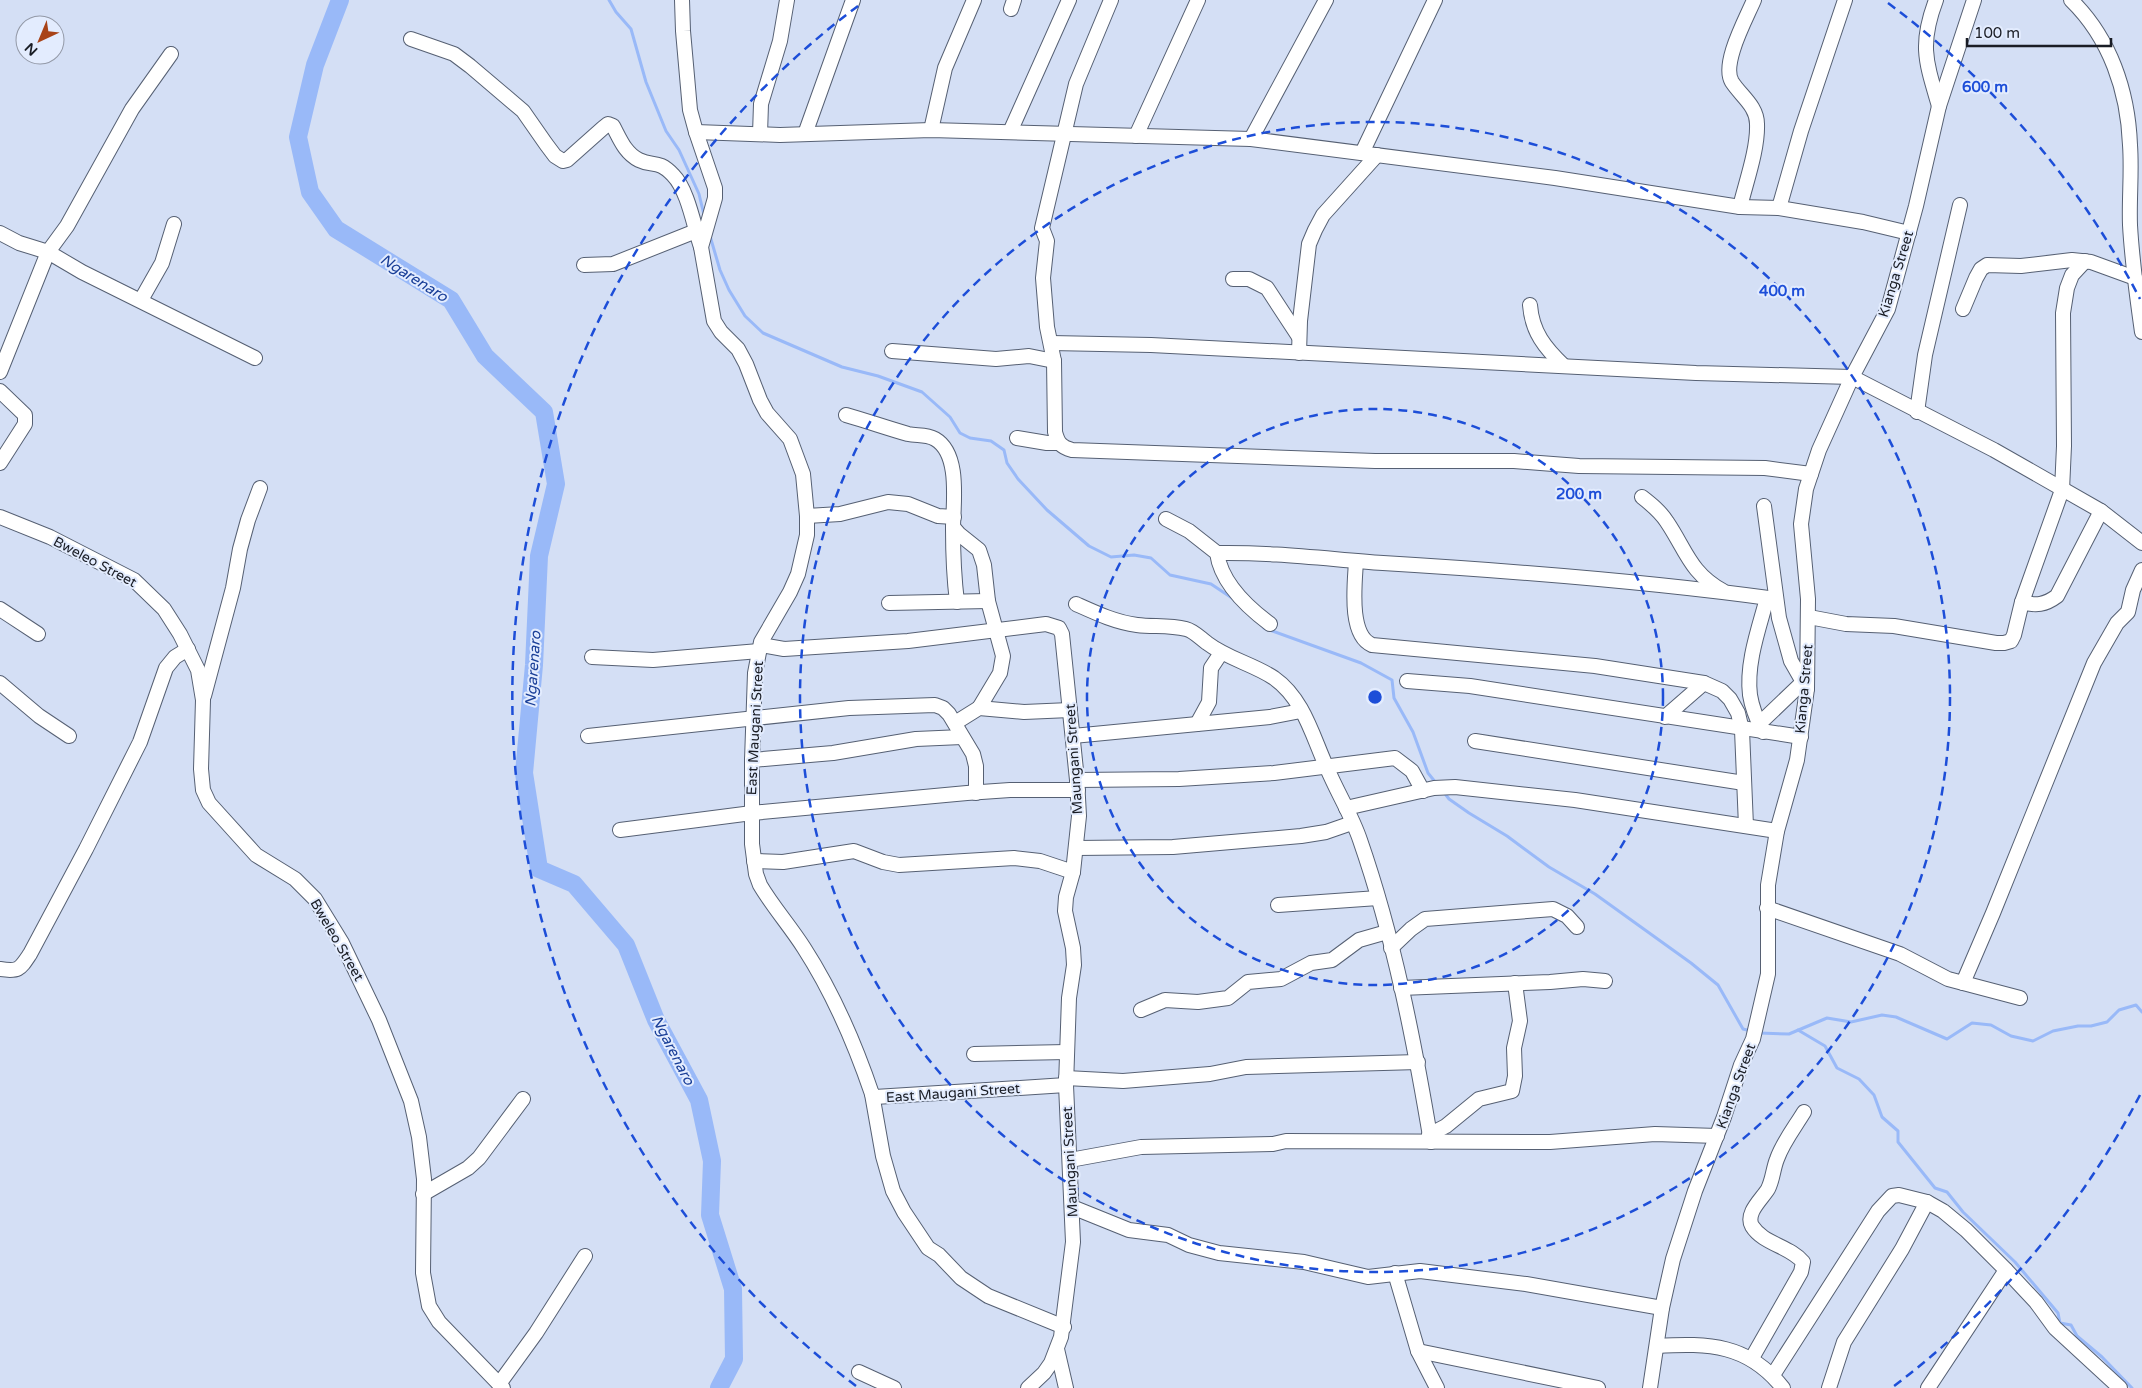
<svg xmlns="http://www.w3.org/2000/svg" width="2142" height="1388" viewBox="0 0 2142 1388" font-family="'Varela Round',sans-serif">
<style>
.lines{fill:none;stroke-linecap:round;stroke-linejoin:round}
.stream{stroke:#99b9f8;stroke-width:3}
.river{stroke:#99b9f8;stroke-width:18}
.minor-casing{stroke:#566073;stroke-width:16}
.minor{stroke:#fff;stroke-width:14}
.ring{fill:none;stroke:#1d4ed8;stroke-width:2.5;stroke-dasharray:9 6}
.labels{text-anchor:middle;dominant-baseline:central;stroke-width:4;stroke-linejoin:round;paint-order:stroke}
.street-label{font-size:14px;fill:#1a1d25;stroke:#e3ecfe}
.water-label{font-size:15px;font-style:italic;fill:#1a3f98;stroke:#e3ecfe}
.centre{fill:#1d4ed8;stroke:#e3ecfe;stroke-width:2.5}
.ring-label{font-size:15px;text-anchor:middle;font-weight:bold;fill:#1d4ed8;stroke:#e3ecfe;stroke-width:4;stroke-linejoin:round;paint-order:stroke}
</style>
<rect width="100%" height="100%" fill="#d4dff5"/>
<g class="lines">
<g class="stream">
<path d="M609 0 616 12 631 29 646 82 666 131 679 150 699 194 704 215"/>
<path d="M710 236 720 270 729 290 745 316 763 333 842 367 878 376 922 392 950 417 960 433 970 438 991 441 1004 450 1007 463 1018 479 1047 510 1089 546 1111 557 1134 555 1151 558 1170 575 1211 584 1232 598"/>
<path d="M1264 628 1361 663 1392 680 1394 698 1413 732 1428 773 1436 783"/>
<path d="M1443 791 1449 799 1469 813 1507 836 1549 867 1595 894 1691 963 1718 985 1743 1029 1751 1031"/>
<path d="M1798 1030 1825 1046 1837 1068 1859 1079 1874 1095 1882 1117 1898 1131V1142L1935 1188 1947 1192 1963 1212 2015 1262 2058 1313 2060 1323 2071 1325 2077 1336 2102 1357 2132 1388"/>
<path d="M1759 1033 1789 1034 1827 1018 1851 1022 1882 1015 1896 1017 1947 1039 1972 1023 1991 1025 2011 1036 2033 1041 2053 1031 2078 1026H2091L2107 1022 2119 1010 2136 1005 2142 1012"/>
</g>
<path class="river" d="M340 0 315 65 298 137 310 192 336 229 451 300 485 356 544 412 556 484 539 556 534 665 524 773 539 869 574 884 626 945 656 1020 699 1100 712 1161 710 1215 733 1289 734 1359 719 1388"/>
<g class="minor-casing">
<g id="minor">
<path d="M682 0 683 31 690 110 696 132 715 188V198L701 247 714 321 721 332 738 349 746 364 760 400 767 413 790 439 803 474 807 516V535L798 574 790 592 761 642 755 673 752 760V844L756 874 760 885C773 907 790 926 804 948 833 993 855 1044 872 1094L875 1097 1066 1085"/>
<path d="M1111 0 1076 84 1042 228 1047 241 1043 278 1047 327 1054 361 1055 432C1058 443 1061 447 1072 450L1375 461H1514L1579 466 1765 468 1811 474"/>
<path d="M1936 0C1919 45 1926 62 1939 106"/>
<path d="M2071 0C2110 38 2128 91 2130 145 2132 172 2129 198 2130 225 2132 261 2137 297 2142 332"/>
<path d="M1011 9 1014 0"/>
<path d="M411 39 454 54 470 66 523 111 546 144 555 156 563 161 567 160 603 128 608 124 613 126C620 139 625 153 639 160 653 167 658 159 673 175 688 190 694 227 701 247"/>
<path d="M931 130 945 68 974 0"/>
<path d="M696 132 780 135 931 130 1251 139 1555 178 1740 207 1779 208 1863 222 1909 233"/>
<path d="M1010 132 1069 0"/>
<path d="M760 134 761 104 780 41 787 0"/>
<path d="M805 134 853 0"/>
<path d="M1136 136 1198 0"/>
<path d="M1251 139 1326 0"/>
<path d="M1362 153 1435 0"/>
<path d="M1740 207C1746 182 1758 149 1757 124 1757 106 1741 96 1732 82 1721 64 1746 19 1754 0"/>
<path d="M1779 208 1801 131 1845 0"/>
<path d="M0 233 19 243 48 252 82 272 255 358"/>
<path d="M584 265 613 264 696 231"/>
<path d="M1233 279H1249L1267 288 1299 337"/>
<path d="M141 300 162 263 174 224"/>
<path d="M1530 305C1532 332 1545 348 1564 366"/>
<path d="M1963 309 1976 278 1981 269 1987 265 2021 266 2072 260 2091 262 2135 278"/>
<path d="M1051 343 1151 345 1696 373 1852 377 1994 450 2101 511 2142 543"/>
<path d="M892 351 996 359 1029 356 1054 361"/>
<path d="M1299 353 1300 321 1309 244 1315 230 1323 215 1377 155"/>
<path d="M0 372 48 252 67 226 132 109 171 54"/>
<path d="M0 391 25 415V424L0 463"/>
<path d="M1917 412 1925 355 1960 205"/>
<path d="M846 415C867 421 887 428 908 434 917 436 926 434 935 439 961 454 953 504 953 529 953 553 954 578 957 602"/>
<path d="M1017 438 1047 443H1058"/>
<path d="M1642 497C1651 504 1660 511 1667 522 1686 550 1690 573 1723 591"/>
<path d="M1764 506 1779 618 1791 661 1807 689"/>
<path d="M807 516 840 514 888 502 908 504 938 516 954 517"/>
<path d="M0 517 50 537 134 580 164 609 180 634 198 670 203 700 201 769 203 790 209 803 256 855 295 879 315 899 342 943 379 1020 411 1101 419 1137 424 1179 423 1273 429 1306 439 1322 503 1388"/>
<path d="M1166 519 1189 531 1217 553C1221 582 1247 607 1270 624"/>
<path d="M953 527 959 534 979 550 984 565 988 601 1003 656 1000 673 979 708"/>
<path d="M1217 553C1272 552 1327 559 1383 563 1515 571 1646 581 1776 599"/>
<path d="M1356 561C1355 582 1348 635 1372 645L1595 666 1704 683 1722 691 1730 699 1738 713 1742 730 1746 826"/>
<path d="M2022 602C2036 606 2045 605 2057 596L2101 511"/>
<path d="M889 603 988 601"/>
<path d="M1076 604C1096 613 1115 622 1137 625 1153 627 1169 625 1186 629 1194 631 1200 638 1207 643 1228 659 1253 664 1274 678 1304 699 1313 738 1327 768 1337 792 1352 816 1360 840 1394 938 1414 1040 1431 1142"/>
<path d="M0 609 38 634"/>
<path d="M1809 617 1846 624 1894 626 1996 643H2004L2011 641 2014 635 2022 602 2062 490 2064 446 2063 313 2067 288 2072 275 2085 261"/>
<path d="M761 645 784 649 908 641 1046 624 1059 628 1062 634 1077 780 1079 816 1073 872 1066 897 1065 911 1073 948 1074 965 1069 998 1066 1085 1073 1242 1061 1337 1051 1363 1044 1373 1028 1388"/>
<path d="M592 657 653 660 759 651"/>
<path d="M1407 681 1470 686 1801 737"/>
<path d="M0 683 39 716 69 736"/>
<path d="M204 696 233 588 240 549 248 520 260 488"/>
<path d="M1665 717 1704 683"/>
<path d="M955 723 979 708 1024 712 1070 710"/>
<path d="M1197 724 1209 702 1211 668 1221 653"/>
<path d="M1759 724 1803 682"/>
<path d="M1763 732C1757 720 1752 708 1750 695 1746 663 1759 628 1767 598"/>
<path d="M588 736 849 708 935 705 943 708 949 714 973 754 976 766V793"/>
<path d="M1073 736 1270 717 1301 711"/>
<path d="M1475 741 1744 783"/>
<path d="M752 760 833 753 916 739 962 737"/>
<path d="M1077 780 1179 779 1274 773 1395 758 1412 771 1423 791"/>
<path d="M1346 808 1434 788 1455 787 1575 800 1777 831"/>
<path d="M620 830 752 813 967 793 1010 790H1078"/>
<path d="M1076 848 1173 847 1301 836 1326 832 1352 823"/>
<path d="M754 861 783 862 854 851 883 862 899 865 1014 858 1040 861 1073 872"/>
<path d="M1278 905 1378 898"/>
<path d="M1767 908 1900 954 1948 979 2020 998"/>
<path d="M1391 948 1411 929 1425 919 1553 909 1567 916 1577 927"/>
<path d="M0 969C19 972 20 969 30 954L86 849 140 742 166 668 175 657 188 649"/>
<path d="M1963 983 1993 913 2094 663 2117 623 2128 612 2133 590 2142 570"/>
<path d="M1401 988 1550 982 1583 979 1605 981"/>
<path d="M1141 1010 1165 1000 1198 1002 1228 998 1248 982 1281 979 1311 963 1332 960 1359 940 1387 932"/>
<path d="M974 1054 1067 1052"/>
<path d="M1066 1078 1123 1081 1210 1074 1246 1067 1418 1062"/>
<path d="M872 1094 883 1156 893 1191 904 1212 928 1248 939 1255 961 1278 988 1296 1064 1327"/>
<path d="M1429 1135 1446 1126 1479 1099 1512 1091 1515 1076 1514 1048 1520 1021 1515 983"/>
<path d="M1070 1160 1141 1147 1273 1144 1286 1141 1550 1142 1655 1134 1717 1136"/>
<path d="M423 1194 468 1168 479 1158 523 1099"/>
<path d="M1072 1207 1129 1230 1168 1235 1189 1245 1219 1253 1304 1262 1368 1277 1420 1271 1526 1284 1662 1308"/>
<path d="M1395 1273 1418 1351 1437 1388"/>
<path d="M1657 1346C1709 1343 1748 1344 1783 1388"/>
<path d="M1057 1349 1066 1388"/>
<path d="M1418 1351 1598 1388"/>
<path d="M1752 1358 1801 1272 1803 1262C1790 1246 1763 1244 1752 1226 1745 1213 1762 1199 1768 1189 1773 1179 1773 1169 1777 1159 1783 1142 1795 1127 1804 1112"/>
<path d="M859 1372 894 1388"/>
<path d="M1773 1375 1878 1211 1892 1196 1899 1195 1927 1202 1943 1211 1966 1230 2006 1270 2036 1302 2055 1328 2120 1388"/>
<path d="M499 1384 536 1333 585 1256"/>
<path d="M1650 1388 1662 1308 1673 1259 1695 1191 1724 1117 1741 1065 1753 1039 1768 974V885L1777 831 1797 760 1807 689 1808 599 1801 524 1806 489 1819 450 1852 377 1888 309 1916 206 1939 106 1974 0"/>
<path d="M1829 1388 1844 1342 1902 1249 1927 1202"/>
<path d="M1928 1388 2006 1270"/>
</g>
</g>
<use href="#minor" class="minor"/>
</g>
<g class="ring">
<circle cx="1375" cy="697" r="288"/>
<circle cx="1375" cy="697" r="575"/>
<path d="M2140 1095A863 863 0 0 1 1894 1386M856 1386A863 863 0 0 1 862 3M1888 3A863 863 0 0 1 2140 299"/>
</g>
<g class="labels">
<g class="street-label">
<text transform="translate(1896 274) rotate(-73)">Kianga Street</text>
<text transform="translate(95 562) rotate(28)">Bweleo Street</text>
<text transform="translate(1804 689) rotate(-85)">Kianga Street</text>
<text transform="translate(755 728) rotate(-87)">East Maugani Street</text>
<text transform="translate(1074 759) rotate(-94)">Maungani Street</text>
<text transform="translate(337 940) rotate(60)">Bweleo Street</text>
<text transform="translate(1736 1086) rotate(-70)">Kianga Street</text>
<text transform="translate(953 1093) rotate(-4)">East Maugani Street</text>
<text transform="translate(1070 1162) rotate(-93)">Maungani Street</text>
</g>
<g class="water-label">
<text transform="translate(414 278) rotate(32)">Ngarenaro</text>
<text transform="translate(533 669) rotate(-86)">Ngarenaro</text>
<text transform="translate(673 1050) rotate(63)">Ngarenaro</text>
</g>
</g>
<circle cx="1375" cy="697" r="8" class="centre"/>
<g class="ring-label">
<text x="1985" y="92">600 m</text>
<text x="1782" y="296">400 m</text>
<text x="1579" y="499">200 m</text>
</g>
<g transform="translate(40 40) rotate(224)"><circle r="24" fill="#e3ecfe" stroke="#9399a7"/>
<path d="M0-4L9 19L0 12L-9 19Z" fill="#a84318"/>
<text y="-8" font-size="14" font-weight="bold" text-anchor="middle" fill="#1a1d25">N</text>
</g>
<path d="M1967 38v8h144v-8" fill="none" stroke="#1a1d25" stroke-width="2.5"/>
<text x="1974" y="38" font-size="15" fill="#1a1d25" stroke="#e3ecfe" stroke-width="4" paint-order="stroke">100 m</text>
</svg>
